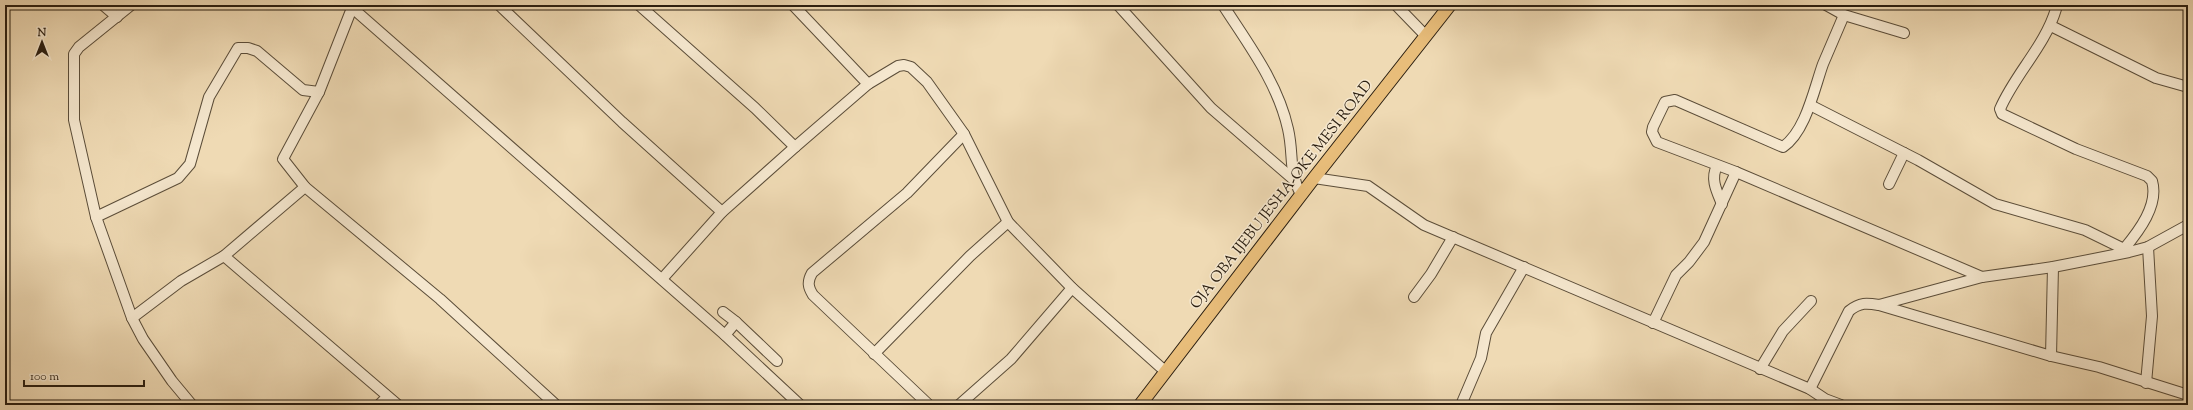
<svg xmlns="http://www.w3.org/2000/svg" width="2193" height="410" viewBox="0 0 2193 410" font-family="'Sorts Mill Goudy',serif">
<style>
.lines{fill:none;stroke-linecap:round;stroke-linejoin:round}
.minor-casing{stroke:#5b4d39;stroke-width:12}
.major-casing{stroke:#2a1e10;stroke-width:14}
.minor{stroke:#f5e7ce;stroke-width:10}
.major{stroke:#e8bd7a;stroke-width:12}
.labels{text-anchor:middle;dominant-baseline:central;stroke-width:3;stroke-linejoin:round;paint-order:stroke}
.street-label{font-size:15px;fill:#2a1e10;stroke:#f5e7ce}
</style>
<rect width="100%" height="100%" fill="#efdab4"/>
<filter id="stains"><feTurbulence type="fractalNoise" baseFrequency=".005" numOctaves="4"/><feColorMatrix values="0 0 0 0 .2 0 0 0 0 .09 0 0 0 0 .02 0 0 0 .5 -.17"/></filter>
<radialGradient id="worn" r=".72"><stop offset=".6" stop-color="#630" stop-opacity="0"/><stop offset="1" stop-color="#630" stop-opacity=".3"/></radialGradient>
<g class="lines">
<g class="minor-casing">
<g id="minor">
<path d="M103 5 117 17"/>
<path d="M131 5 79 47 74 54V120L96 217 132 318 143 339 172 381 192 405"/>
<path d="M349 5 725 335 800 405"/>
<path d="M499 5 622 122 722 212"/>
<path d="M639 5 755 108 795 147"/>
<path d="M793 5 868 84"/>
<path d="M1118 5 1211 108 1293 179"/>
<path d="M1223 5C1248 44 1278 83 1288 129 1294 155 1288 170 1301 195"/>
<path d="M1396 5 1425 35"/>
<path d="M1826 5 1844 15 1904 33"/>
<path d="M2054 5 2056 9C2045 46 2015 74 2000 109L2002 114 2076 149 2147 176 2152 181C2159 205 2139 231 2124 249"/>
<path d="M1844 15C1837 31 1830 48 1823 64 1814 89 1806 131 1783 147L1675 100 1665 102 1653 127 1652 132 1657 142 1736 172 1982 277"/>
<path d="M2051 26 2156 78 2188 87"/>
<path d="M1810 105 1918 160 1995 204 2085 230 2128 251"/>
<path d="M1717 166C1710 179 1717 192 1722 204"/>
<path d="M1314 178 1368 186 1424 225 1810 389 1825 399 1841 405"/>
<path d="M1889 184 1904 153"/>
<path d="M305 187 283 159 319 92"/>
<path d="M96 217 178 178 190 164 209 97 238 48H248L257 51 303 90 319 92 352 8"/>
<path d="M662 279 722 212 795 147 868 84 898 66 904 65 911 67 927 82 964 134 1008 222 1072 288 1166 372"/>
<path d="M1414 297 1431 274 1453 237"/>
<path d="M1879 305 2051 356 2099 367 2188 395"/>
<path d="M723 312 736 322 725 335"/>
<path d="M132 318 181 281 224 256"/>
<path d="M736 322 777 361"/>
<path d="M1653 323 1676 275 1689 262 1704 242 1736 172"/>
<path d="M874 354 970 256 1008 222"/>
<path d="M2051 356 2053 267"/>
<path d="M1760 369 1783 331 1811 301"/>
<path d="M2146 383 2152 316 2148 247"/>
<path d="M1810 389 1849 311C1860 302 1867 303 1879 305L1982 277 2053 267 2129 252 2148 247 2188 225"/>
<path d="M379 405 387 397"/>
<path d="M398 405 224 256 305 187 440 299 556 405"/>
<path d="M929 405 813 295C808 287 807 282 812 273L907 193 964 134"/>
<path d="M959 405 1011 359 1072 288"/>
<path d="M1461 405 1481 358 1486 333 1524 267"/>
</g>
</g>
<g class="major-casing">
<path id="major" d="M1140 405 1314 178 1450 5"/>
</g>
<use href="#minor" class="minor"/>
<use href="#major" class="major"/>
</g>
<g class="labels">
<g class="street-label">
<text transform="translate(1282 195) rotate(-52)">OJA OBA IJEBU JESHA-OKE MESI ROAD</text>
</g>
</g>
<rect width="2193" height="410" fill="none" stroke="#efdab4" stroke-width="20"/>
<rect x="6" y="6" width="2181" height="398" fill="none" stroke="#2a1e10" stroke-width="2"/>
<rect x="10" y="10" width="2173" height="390" fill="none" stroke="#2a1e10"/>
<g transform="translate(42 42)" stroke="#f5e7ce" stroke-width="3" paint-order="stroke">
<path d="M0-3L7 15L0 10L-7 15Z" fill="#2a1e10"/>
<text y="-6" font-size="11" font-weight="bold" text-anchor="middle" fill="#2a1e10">N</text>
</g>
<path d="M24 380v6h120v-6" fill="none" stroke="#2a1e10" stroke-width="2"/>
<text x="30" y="380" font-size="12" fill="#2a1e10" stroke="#f5e7ce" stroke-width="3" paint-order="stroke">100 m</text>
<rect width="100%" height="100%" filter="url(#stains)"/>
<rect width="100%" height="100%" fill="url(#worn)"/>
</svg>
